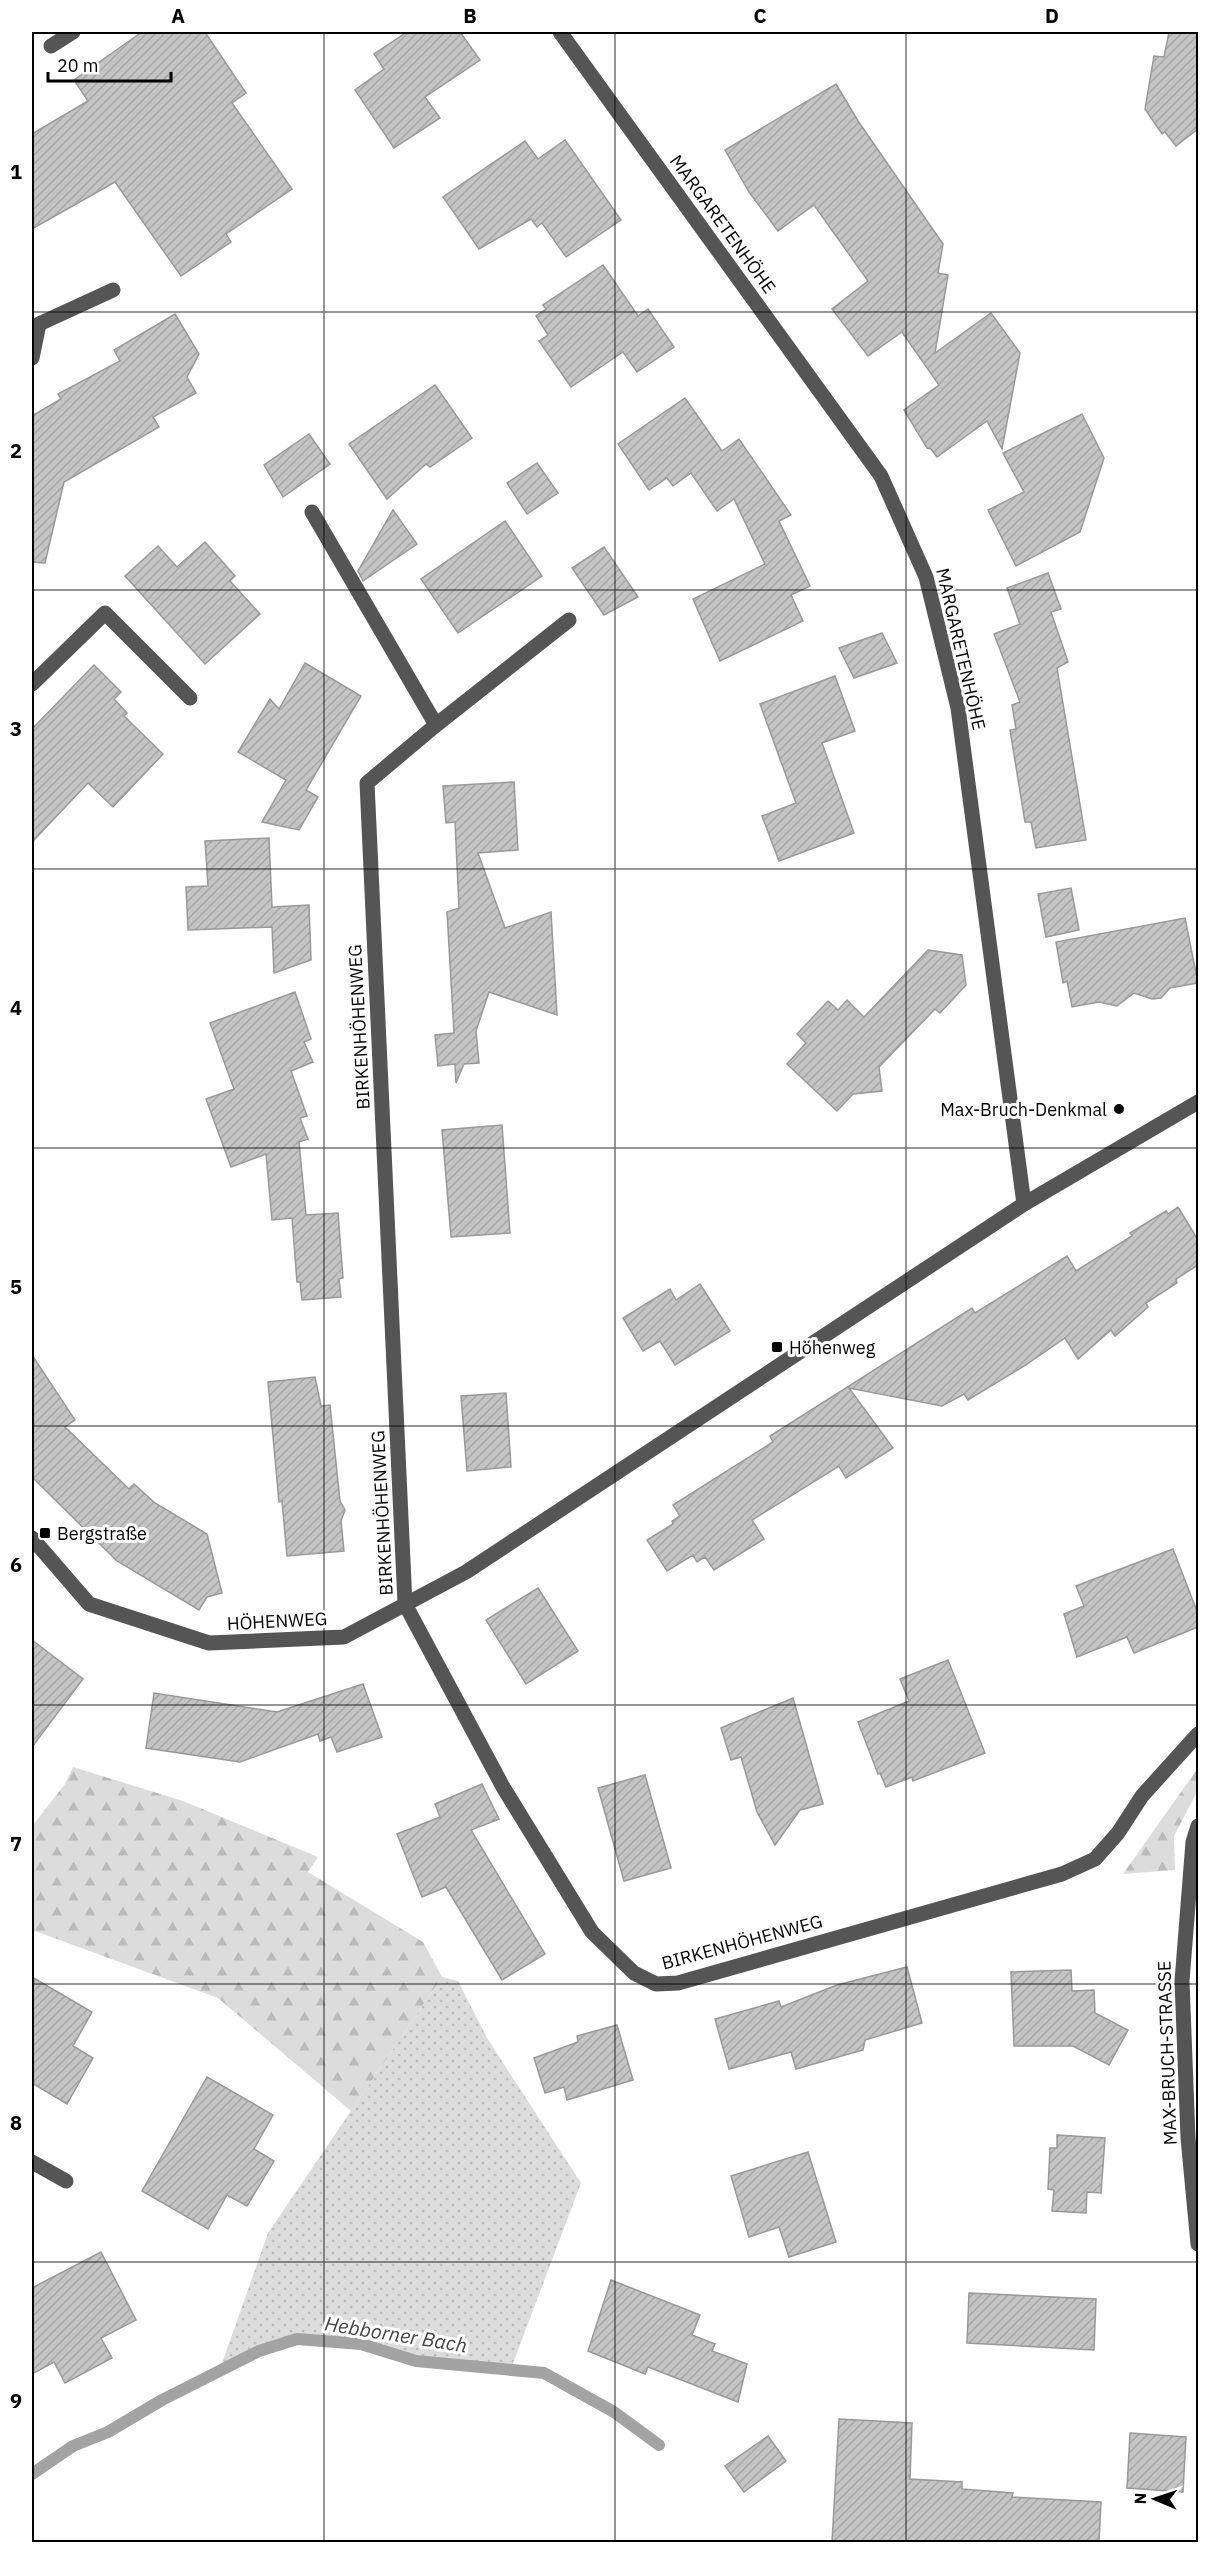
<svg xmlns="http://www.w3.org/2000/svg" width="1230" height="2574" viewBox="0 0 1230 2574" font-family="'IBM Plex Sans',sans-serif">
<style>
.grass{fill:url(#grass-dots)}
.forest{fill:url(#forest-firs)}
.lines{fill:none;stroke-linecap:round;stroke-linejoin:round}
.stream{stroke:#a3a3a3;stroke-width:12}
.building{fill:url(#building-hatch);stroke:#999;stroke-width:1.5}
.minor{stroke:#555;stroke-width:15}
.grid{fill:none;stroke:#000;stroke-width:1.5;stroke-opacity:0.55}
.poi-dot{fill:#000;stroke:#fff;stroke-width:2}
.labels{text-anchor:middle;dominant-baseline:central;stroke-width:6;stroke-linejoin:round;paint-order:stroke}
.street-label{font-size:18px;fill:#000;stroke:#fff}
.poi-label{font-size:18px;fill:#000;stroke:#fff;text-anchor:start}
.water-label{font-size:20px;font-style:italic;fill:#444;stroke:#fff}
.neatline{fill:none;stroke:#000;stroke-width:2}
.grid-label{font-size:20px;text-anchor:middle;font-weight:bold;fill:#000}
</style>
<defs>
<pattern id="grass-dots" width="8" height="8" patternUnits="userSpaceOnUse" patternTransform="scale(1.5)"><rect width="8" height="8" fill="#dcdcdc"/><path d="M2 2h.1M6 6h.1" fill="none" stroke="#bbb" stroke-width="1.8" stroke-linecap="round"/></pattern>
<pattern id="forest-firs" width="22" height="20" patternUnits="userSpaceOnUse" patternTransform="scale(1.5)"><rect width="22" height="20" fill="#dcdcdc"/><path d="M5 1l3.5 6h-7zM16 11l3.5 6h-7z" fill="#bbb"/></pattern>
<pattern id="building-hatch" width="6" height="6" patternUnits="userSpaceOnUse" patternTransform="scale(1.5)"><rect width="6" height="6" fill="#c4c4c4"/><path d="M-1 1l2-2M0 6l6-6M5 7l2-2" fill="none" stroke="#a7a7a7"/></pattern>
</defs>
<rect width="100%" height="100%" fill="#fff"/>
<path class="grass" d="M442 1977 458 1981 487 2038 581 2183 512 2366 417 2357 362 2340 297 2335 258 2347 221 2366 268 2233Z"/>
<g class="forest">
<path d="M73 1767 183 1801 318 1857 308 1872 423 1942 442 1977 351 2111 218 1998 32 1930V1826L65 1784Z"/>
<path d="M1198 1768V1790L1174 1836 1175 1870 1123 1874Z"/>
</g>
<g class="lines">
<path class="stream" d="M32 2474 73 2446 108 2432 162 2400 259 2351 297 2339 361 2344 416 2361 544 2373 614 2412 659 2445"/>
</g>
<g class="building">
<path d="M142 32H205L246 93 232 103 292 189 226 234 231 242 181 276 115 182 32 229V134L88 101 74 80Z"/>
<path d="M407 32H460L480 60 425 97 440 118 394 148 355 90 384 69 374 54Z"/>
<path d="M1169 32H1198V129L1176 146 1165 132 1162 134 1145 109 1154 56 1164 57Z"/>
<path d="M836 84 858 121 943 244 938 273 948 275 935 353 991 313 1020 353 1002 449 987 421 937 457 931 449 927 448 904 410 939 385 902 332 868 356 832 309 868 281 814 205 778 231 749 192 725 150Z"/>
<path d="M565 140 621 220 566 257 542 223 537 227 531 219 479 249 443 197 525 141 538 159Z"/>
<path d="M603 265 638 316 648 309 674 347 637 372 623 352 571 387 539 341 548 335 536 316 546 309 543 305Z"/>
<path d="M175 314 199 354 187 377 196 393 153 417 159 427 64 482 45 563 32 562V416L61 399 58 394 120 361 114 350Z"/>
<path d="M435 385 472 438 430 467 426 464 387 499 349 444Z"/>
<path d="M685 398 722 451 739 439 791 515 779 521 810 586 791 595 803 621 720 661 693 599 765 564 734 499 717 511 691 473 673 486 667 478 649 490 618 444Z"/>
<path d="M1082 414 1104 458 1080 532 1016 566 988 510 1024 492 1003 453Z"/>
<path d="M309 434 330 464 283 497 264 465Z"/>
<path d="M537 463 558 493 527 514 507 483Z"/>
<path d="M393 510 417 544 363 581 358 571Z"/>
<path d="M505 521 542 576 458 633 421 579Z"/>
<path d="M205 542 235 576 230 581 260 614 205 664 125 576 158 546 177 567Z"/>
<path d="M604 547 638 597 604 615 572 568Z"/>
<path d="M1048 573 1061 609 1051 612 1068 662 1057 668 1086 840 1036 848 1031 822H1025L1010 730 1016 729 1012 705 1020 702 994 634 1020 624 1007 588Z"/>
<path d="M882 633 897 663 854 678 839 648Z"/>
<path d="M305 663 361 696 306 790 318 797 299 830 262 822 286 780 238 752 270 699 279 709Z"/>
<path d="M94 665 121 692 114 699 127 713 124 716 163 754 113 807 88 783 32 842V729Z"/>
<path d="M835 676 855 731 822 743 854 833 779 861 762 816 796 803 760 704Z"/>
<path d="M514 782 518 850 478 853 505 928 551 912 557 1015 489 992 476 1031 479 1063 464 1064 456 1083 455 1064 438 1066 435 1035 454 1033 447 912 459 908 455 822 446 823 443 786Z"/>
<path d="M269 838 272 907 309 905 311 960 274 973 272 927 188 930 186 887 208 886 205 841Z"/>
<path d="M1071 888 1079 930 1046 937 1038 894Z"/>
<path d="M1185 918 1198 983 1170 988 1161 998 1152 999 1134 993 1117 1006 1099 1002 1072 1007 1067 981 1063 983 1056 942Z"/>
<path d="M928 950 962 955 966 985 940 1013 935 1009 879 1067 882 1091 853 1094 837 1111 787 1064 806 1043 797 1034 828 1001 838 1010 847 1000 864 1017Z"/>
<path d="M295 992 311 1039 304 1042 313 1062 291 1071 307 1116 300 1118 308 1139 299 1142 306 1215 338 1213 343 1278 339 1279 341 1297 302 1300 300 1282H297L292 1218 272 1220 266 1154 231 1167 206 1099 234 1089 210 1023Z"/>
<path d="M502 1125 510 1233 451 1237 442 1130Z"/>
<path d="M1178 1207 1198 1240V1265L1176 1279 1177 1283 1146 1303 1148 1307 1115 1336 1111 1330 1078 1359 1065 1338 1024 1366 968 1400 964 1394 942 1406 849 1388 893 1448 846 1478 839 1466 752 1520 764 1539 714 1570 705 1557 697 1562 693 1555 667 1571 647 1540 673 1524 672 1521 680 1516 673 1505 773 1442 770 1436 972 1308 975 1313 1067 1256 1076 1271 1132 1236 1130 1233 1166 1211 1168 1214Z"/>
<path d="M700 1284 730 1331 675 1365 660 1341 643 1351 623 1318 670 1289 676 1300Z"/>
<path d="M32 1355 75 1420 65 1427 129 1489 134 1484 155 1503 207 1534 222 1593 207 1597 199 1610 117 1561 32 1477Z"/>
<path d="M315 1377 321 1406 330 1405 340 1501 345 1510 341 1521 344 1551 287 1556 282 1501 279 1502 268 1382Z"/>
<path d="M506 1393 511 1467 467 1471 461 1396Z"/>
<path d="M1173 1549 1198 1614V1627L1134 1653 1127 1637 1077 1657 1064 1614 1084 1606 1076 1586Z"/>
<path d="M538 1588 578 1651 526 1684 486 1620Z"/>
<path d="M32 1640 83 1679 32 1747Z"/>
<path d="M948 1660 985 1753 913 1781 912 1777 886 1787 880 1773 878 1774 858 1722 909 1701 900 1679Z"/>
<path d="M363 1684 382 1737 337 1752 331 1737 320 1741 318 1734 240 1762 146 1748 154 1693 277 1712Z"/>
<path d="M793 1698 823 1804 800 1810 775 1845 757 1812 741 1757 731 1760 721 1728Z"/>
<path d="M645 1775 671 1868 624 1881 598 1788Z"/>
<path d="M482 1784 499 1819 471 1830 545 1954 502 1980 446 1887 422 1897 397 1834 440 1817 435 1804Z"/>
<path d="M907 1967 922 2023 865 2040 863 2050 796 2069 791 2052 729 2069 715 2019 779 2001 781 2007 837 1985Z"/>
<path d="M1071 1970 1072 1991 1094 1990 1095 2013 1128 2030 1109 2065 1073 2046H1014L1011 1972Z"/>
<path d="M32 1977 92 2012 73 2046 93 2058 67 2104 32 2083Z"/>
<path d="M617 2025 633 2080 567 2100 564 2087 545 2093 534 2058 578 2042 577 2036Z"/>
<path d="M207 2077 273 2115 254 2149 274 2161 247 2206 227 2195 208 2229 142 2191Z"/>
<path d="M1057 2135 1105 2138 1101 2193 1087 2192 1086 2213 1052 2211 1054 2190 1048 2189 1050 2148H1057Z"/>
<path d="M808 2152 836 2242 789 2257 779 2227 749 2237 731 2176Z"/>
<path d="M101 2252 136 2320 101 2338 112 2358 65 2383 54 2362 32 2374V2288Z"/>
<path d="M611 2280 700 2315 692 2335 715 2344 712 2351 747 2364 738 2402 648 2367 645 2374 588 2351Z"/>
<path d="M969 2293 1096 2299 1094 2350 967 2343Z"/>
<path d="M839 2419 912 2423 910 2479 962 2482V2489L1013 2493 1012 2497 1101 2502 1099 2542H832Z"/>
<path d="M1130 2433 1186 2437 1183 2492 1127 2488Z"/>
<path d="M768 2436 786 2461 744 2492 725 2466Z"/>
</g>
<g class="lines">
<g class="minor">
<path d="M560 32 881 476 926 577 958 708 1024 1204"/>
<path d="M51 46 73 32"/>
<path d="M32 358 39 324 113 290"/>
<path d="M312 512 436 725 367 783 405 1604 503 1787 592 1932 634 1973 656 1984 678 1983 1062 1874 1095 1859 1118 1833 1142 1796 1198 1734"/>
<path d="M32 684 105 613 190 698"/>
<path d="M436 725 569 620"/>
<path d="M32 1538 89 1604 209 1643 344 1637 466 1572 1024 1204 1198 1102"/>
<path d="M1198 1826 1193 1842 1182 1981 1188 2138 1198 2244"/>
<path d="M32 2162 66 2181"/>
</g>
</g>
<path class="grid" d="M324 32V2542M615 32V2542M906 32V2542M32 312H1198M32 590H1198M32 869H1198M32 1148H1198M32 1426H1198M32 1705H1198M32 1984H1198M32 2262H1198"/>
<g class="poi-dot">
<circle cx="1119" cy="1109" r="6"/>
<rect x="771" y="1341" width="12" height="12" rx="3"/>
<rect x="39" y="1527" width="12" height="12" rx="3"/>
</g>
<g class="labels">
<g class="street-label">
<text transform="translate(723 224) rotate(54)">MARGARETENHÖHE</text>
<text transform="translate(961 649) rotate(77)">MARGARETENHÖHE</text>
<text transform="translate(359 1027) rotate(-93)">BIRKENHÖHENWEG</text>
<text transform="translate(382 1513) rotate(-93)">BIRKENHÖHENWEG</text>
<text transform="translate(277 1621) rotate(-3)">HÖHENWEG</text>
<text transform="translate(742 1942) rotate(-15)">BIRKENHÖHENWEG</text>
<text transform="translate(1167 2053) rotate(-92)">MAX-BRUCH-STRASSE</text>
</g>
<g class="poi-label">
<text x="1107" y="1109" text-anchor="end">Max-Bruch-Denkmal</text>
<text x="789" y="1347">Höhenweg</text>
<text x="57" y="1533">Bergstraße</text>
</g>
<g class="water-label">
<text transform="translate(396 2334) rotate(9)">Hebborner Bach</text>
</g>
</g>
<rect width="1230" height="2574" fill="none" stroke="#ffffff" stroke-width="66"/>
<g transform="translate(1155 2499) rotate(272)" stroke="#ffffff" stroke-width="4.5" paint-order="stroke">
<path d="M0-4.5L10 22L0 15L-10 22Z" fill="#000000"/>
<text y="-9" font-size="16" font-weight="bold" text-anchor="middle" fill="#000000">N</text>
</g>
<path d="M48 72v9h123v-9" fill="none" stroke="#000000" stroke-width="3"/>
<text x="57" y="72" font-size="18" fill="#000000" stroke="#ffffff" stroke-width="4.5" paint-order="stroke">20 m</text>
<rect x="33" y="33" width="1164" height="2508" class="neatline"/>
<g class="grid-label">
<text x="178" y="23">A</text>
<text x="470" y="23">B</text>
<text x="760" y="23">C</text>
<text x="1052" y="23">D</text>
<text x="16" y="179">1</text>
<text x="16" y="458">2</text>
<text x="16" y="736">3</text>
<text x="16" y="1015">4</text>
<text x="16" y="1294">5</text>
<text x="16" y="1572">6</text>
<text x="16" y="1851">7</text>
<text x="16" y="2130">8</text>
<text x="16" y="2408">9</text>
</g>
</svg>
